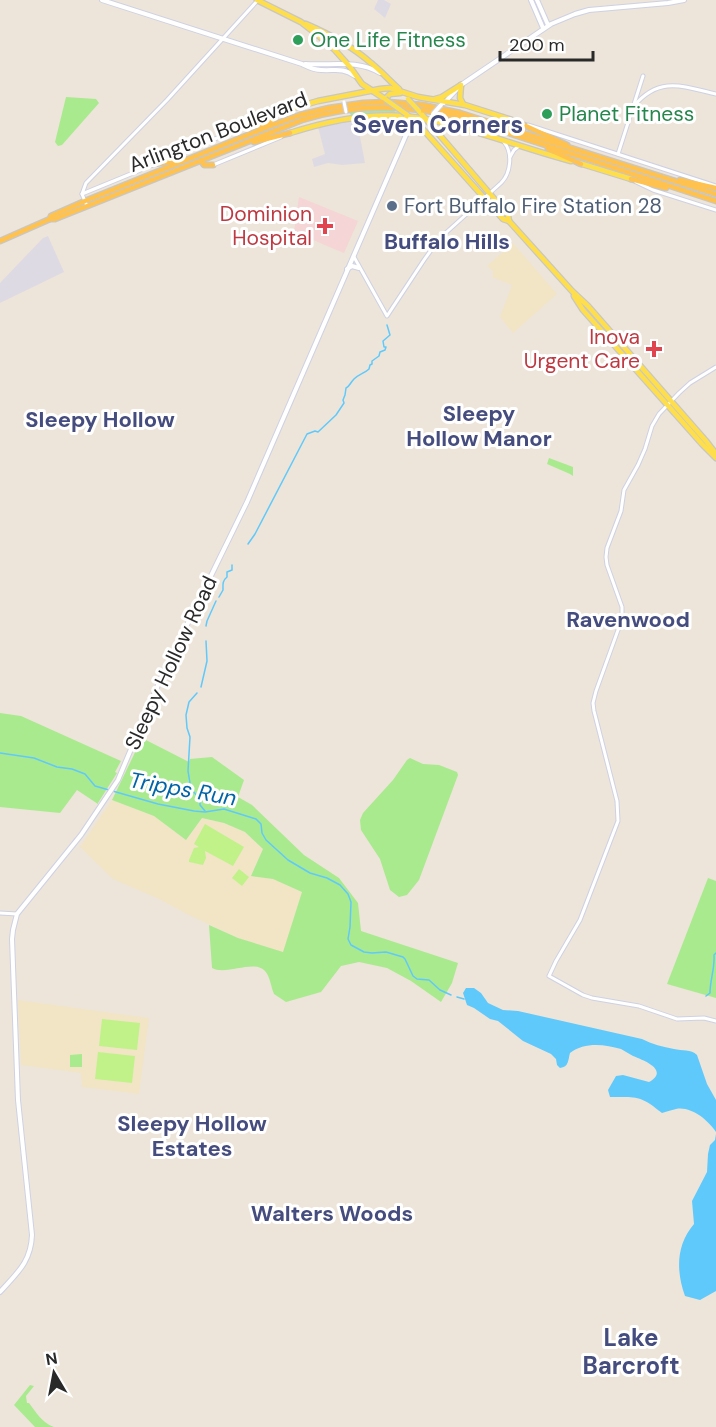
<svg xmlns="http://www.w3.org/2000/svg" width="716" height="1427" viewBox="0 0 716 1427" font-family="'DM Sans',sans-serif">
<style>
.industrial{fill:#dedae4}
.education{fill:#f1e5c6}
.medical{fill:#f5d5d5}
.green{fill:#a9ea8f}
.pitch{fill:#c0f289}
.water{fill:#60c9fb}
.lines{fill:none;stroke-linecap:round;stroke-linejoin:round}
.stream{stroke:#60c9fb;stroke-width:1.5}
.tertiary-casing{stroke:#ced1e4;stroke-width:5}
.secondary-casing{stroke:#ced1e4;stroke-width:6}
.primary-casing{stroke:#c7c7c7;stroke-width:7}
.trunk-casing{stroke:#c7c7c7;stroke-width:7}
.tertiary{stroke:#fff;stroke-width:3}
.secondary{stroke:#fff;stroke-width:4}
.primary{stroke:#ffde4c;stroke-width:4.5}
.trunk{stroke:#ffc24f;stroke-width:4.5}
.tertiary-bridge-casing{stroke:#ced1e4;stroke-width:5;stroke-linecap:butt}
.secondary-bridge-casing{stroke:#ced1e4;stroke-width:6;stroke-linecap:butt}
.primary-bridge-casing{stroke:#c7c7c7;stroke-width:7;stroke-linecap:butt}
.tertiary-bridge{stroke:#fff;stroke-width:3}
.secondary-bridge{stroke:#fff;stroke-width:4}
.primary-bridge{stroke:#ffde4c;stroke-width:4.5}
.leisure-dot{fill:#2e9e5b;stroke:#fff;stroke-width:2}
.service-dot{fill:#5c6f8a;stroke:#fff;stroke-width:2}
.health-dot{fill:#e0444e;stroke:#fff;stroke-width:2}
.labels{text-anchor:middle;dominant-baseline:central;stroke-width:6;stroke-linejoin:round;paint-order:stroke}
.leisure-label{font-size:21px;fill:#27864d;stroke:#fff;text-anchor:start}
.street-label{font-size:21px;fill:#292929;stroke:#fff}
.service-label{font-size:21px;fill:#4e5e75;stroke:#fff;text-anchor:start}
.health-label{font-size:21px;fill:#be3a42;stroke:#fff;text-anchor:end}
.neighbourhood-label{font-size:22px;font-weight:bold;fill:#454c7e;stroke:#fff}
.water-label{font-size:22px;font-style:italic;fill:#0064a6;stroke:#fff}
.quarter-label{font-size:24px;font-weight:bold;fill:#454c7e;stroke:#fff}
</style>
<rect width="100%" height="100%" fill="#ede5d9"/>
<g class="industrial">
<path d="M378 0H384L391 4 385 18 374 9Z"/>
<path d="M357 121 365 163 342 165 328 163 314 167 312 159 325 154 318 127Z"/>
<path d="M48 236 64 272 0 303V283L43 238Z"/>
</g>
<g class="education">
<path d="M513 243 557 294 513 333 500 317 512 285 492 277 493 274V271L487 266Z"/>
<path d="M112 800 154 816 186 840 202 818 224 823 245 832 263 849 251 875 273 879 302 892 283 953 238 938 191 916 159 899 113 879 80 847Z"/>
<path d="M18 1000 149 1018 139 1094 82 1087 81 1073 21 1065Z"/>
</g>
<path class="medical" d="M299 197 358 221 344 253 294 232Z"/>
<g class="green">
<path d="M66 97 96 99 99 103 62 145 58 146 55 142Z"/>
<path d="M368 110H392L398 113 351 115 348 111Z"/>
<path d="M549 458 573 467V476L570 474 547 464Z"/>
<path d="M0 713 21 716 121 761 115 772 117 773 98 803V804L77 790 60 813 0 807Z"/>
<path d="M142 738 189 762 190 759 212 757 244 780 238 797 252 805 304 855 339 878 358 903 361 931 458 963 452 983 441 1002 411 981 387 968 359 962 341 966 321 992 286 1002 274 994C271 987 270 976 265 971 254 959 226 976 212 968L209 925 238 938 283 952 302 892 273 879 251 876 263 849 245 832 224 823 202 818 186 840 154 816 112 800Z"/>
<path d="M410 758 423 764 439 765 457 772 458 775 419 880 407 895 399 897 390 890 380 859 361 830 360 820 363 813 393 780 407 760Z"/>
<path d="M708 878 716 881V998L667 984Z"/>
<path d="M82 1054V1067H70V1055Z"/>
<path d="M30 1385 34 1386 26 1396 27 1403H29C36 1412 42 1423 54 1427H35L14 1405Z"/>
</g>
<g class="pitch">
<path d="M205 824 244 847 233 866 205 851 206 858 203 865 189 862V860L194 848 199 847 194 844Z"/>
<path d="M239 869 249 877 242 886 232 878Z"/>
<path d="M102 1019 140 1023 137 1050 99 1046Z"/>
<path d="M98 1052 135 1056 132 1083 95 1079Z"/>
</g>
<g class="water">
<path d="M466 988H474L481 993 488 1003 503 1010 518 1011 642 1039C652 1044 663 1047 674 1049 682 1051 691 1049 697 1055L707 1084 716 1100V1132C708 1120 691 1106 676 1109 671 1110 666 1112 662 1113 640 1095 637 1097 610 1097L608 1090 616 1076 623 1075 649 1082C670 1070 643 1060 633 1056 629 1054 625 1051 621 1049 604 1044 584 1042 570 1053 568 1060 569 1067 560 1068L557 1065 556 1059 551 1054 523 1041 498 1021 490 1019 474 1008 467 1005 463 993Z"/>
<path d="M716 1134V1291L700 1300 685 1296C676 1271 676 1245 694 1224L692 1201 707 1172 708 1154 710 1145 715 1140Z"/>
</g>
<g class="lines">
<g class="stream">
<path d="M248 544 255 534 307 434 315 431 318 432 336 415 344 403 343 400 345 395 346 388C350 386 350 383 354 379 359 374 365 373 369 369L370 365 372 364V361L379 356 380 352 385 350 386 347H384L383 341 390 335 387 325"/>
<path d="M219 597 223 590C223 585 222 581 227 577V572L232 570V565"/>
<path d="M206 626 207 621 216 601"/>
<path d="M201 687 207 661 206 641"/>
<path d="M197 693 189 702 186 715 187 728 190 737 188 771 191 789 200 799V805L205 811"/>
<path d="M0 753 34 758 57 767 72 769 85 774 95 786 158 804 194 811 205 812 224 809 256 819 261 824 262 833 266 840 288 860 310 873 327 878 340 885 348 894 351 902 350 927 348 939 351 945 364 952 372 953 386 952 403 957 405 959 413 976 417 979 429 980 440 990 451 995"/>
<path d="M706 996 710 993C710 980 715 968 714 955L716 953"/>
<path d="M457 997 464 999"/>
</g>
<g class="tertiary-casing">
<g id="tertiary">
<path d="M634 106C659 76 682 86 716 94"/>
<path d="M528 125 716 186"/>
<path d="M618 154 643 76"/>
<path d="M510 157 514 150 519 146"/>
<path d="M161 161 261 120 275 117"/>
<path d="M213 165 281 137"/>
<path d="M636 182 653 190 716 210"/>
<path d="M82 194 155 164"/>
<path d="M87 206 82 194 86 183 167 100 258 0"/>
<path d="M354 257 387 316 424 260 439 239 501 183C511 173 513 153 504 142"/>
<path d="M716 367 690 383 679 393 659 414 652 426 645 449 638 465 624 490 621 511 607 548 606 557 607 565 622 607V619L596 691 593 703 594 711 617 801 618 821 580 920 556 961 549 976 583 995 592 998 639 1006 677 1019 704 1018 716 1021"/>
<path d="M0 913 17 914"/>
</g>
</g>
<g class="secondary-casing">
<g id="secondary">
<path d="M102 0 302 64C308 67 313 70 321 70 336 71 341 67 355 76"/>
<path d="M531 0 543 28"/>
<path d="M537 0 548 25"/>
<path d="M305 64C331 66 357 59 380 73"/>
<path d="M444 103 461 85 551 24 575 14 589 10 668 3 684 0"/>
<path d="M407 134 414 127 420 126"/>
<path d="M347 269 352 266 359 268"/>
<path d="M0 1292C17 1273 31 1262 32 1235L18 1100 12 939 13 930 17 914 81 835 118 780 161 678 247 502 406 135 410 118"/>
</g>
</g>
<g class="primary-casing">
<g id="primary">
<path d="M257 0 301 22 319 36 334 49 350 67 362 84 385 99 390 94 400 93"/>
<path d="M306 24C329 34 352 46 371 63 381 71 390 81 399 89"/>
<path d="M461 85 460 98 463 104"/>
<path d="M435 99 442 97 461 85"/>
<path d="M419 111 508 215 509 221"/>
<path d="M276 113 318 101 380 89 390 88 418 97 465 105 515 121"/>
<path d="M406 114 420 126 503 219 509 221 572 291 588 306 706 441 716 454"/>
<path d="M290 133C333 119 381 110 426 119 475 129 522 148 571 161"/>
<path d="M579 163 631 179"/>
<path d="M574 296 583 310 702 444 716 458"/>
</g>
</g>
<g class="trunk-casing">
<g id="trunk">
<path d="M515 121 567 145"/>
<path d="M261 126 273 120 276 113"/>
<path d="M254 142 290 133"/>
<path d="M548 149 581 164"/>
<path d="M201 161 204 165H213"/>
<path d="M153 164 182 160"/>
<path d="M631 179 666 188"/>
<path d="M680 180 716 188"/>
<path d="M50 219 51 216 85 201 270 126 300 115 329 108 363 103 388 102 423 105 460 113 716 194"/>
<path d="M0 241 50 219H55L302 120C355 103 409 104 463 118L716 201"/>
</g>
</g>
<use href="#tertiary" class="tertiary"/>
<use href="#secondary" class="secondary"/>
<use href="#primary" class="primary"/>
<use href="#trunk" class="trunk"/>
<g class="tertiary-bridge-casing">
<path id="tertiary-bridge" d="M344 102 346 112"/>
</g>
<g class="secondary-bridge-casing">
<path id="secondary-bridge" d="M433 114 441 105"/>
</g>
<g class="primary-bridge-casing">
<g id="primary-bridge">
<path d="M385 99 406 114"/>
<path d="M408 99 419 111"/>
</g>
</g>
<use href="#tertiary-bridge" class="tertiary-bridge"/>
<use href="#secondary-bridge" class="secondary-bridge"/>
<use href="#primary-bridge" class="primary-bridge"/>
</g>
<g class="leisure-dot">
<circle cx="298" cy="40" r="6"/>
<circle cx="547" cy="114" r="6"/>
</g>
<circle class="service-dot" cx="392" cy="206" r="6"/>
<g class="health-dot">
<path d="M322 217h6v6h6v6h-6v6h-6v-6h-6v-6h6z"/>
<path d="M651 340h6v6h6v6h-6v6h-6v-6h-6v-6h6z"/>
</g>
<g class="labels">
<g class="leisure-label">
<text x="310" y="40">One Life Fitness</text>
<text x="559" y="114">Planet Fitness</text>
</g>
<g class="street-label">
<text transform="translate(218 132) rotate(-21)">Arlington Boulevard</text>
<text transform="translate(171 663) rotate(-65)">Sleepy Hollow Road</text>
</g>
<g class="service-label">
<text x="404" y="206">Fort Buffalo Fire Station 28</text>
</g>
<g class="health-label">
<text x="312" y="214">Dominion<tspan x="312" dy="24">Hospital</tspan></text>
<text x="640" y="337">Inova<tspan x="640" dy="24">Urgent Care</tspan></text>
</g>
<g class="neighbourhood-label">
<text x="447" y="241">Buffalo Hills</text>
<text x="479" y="413">Sleepy<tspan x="479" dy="25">Hollow Manor</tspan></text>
<text x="100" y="419">Sleepy Hollow</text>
<text x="628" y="619">Ravenwood</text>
<text x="192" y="1123">Sleepy Hollow<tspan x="192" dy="25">Estates</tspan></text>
<text x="332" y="1213">Walters Woods</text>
</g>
<g class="water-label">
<text transform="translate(183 789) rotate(10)">Tripps Run</text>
</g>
<g class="quarter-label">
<text x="438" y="124">Seven Corners</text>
<text x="631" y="1337">Lake<tspan x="631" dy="28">Barcroft</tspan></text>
</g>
</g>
<g transform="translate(54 1373) rotate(350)" stroke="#ffffff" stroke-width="4.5" paint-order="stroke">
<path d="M0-4.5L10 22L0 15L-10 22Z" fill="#292929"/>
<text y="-9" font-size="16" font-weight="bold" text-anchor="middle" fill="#292929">N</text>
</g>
<path d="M500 51v9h93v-9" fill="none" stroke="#292929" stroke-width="3"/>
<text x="509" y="51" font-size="18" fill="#292929" stroke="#ffffff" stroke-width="4.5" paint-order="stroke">200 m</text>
</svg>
